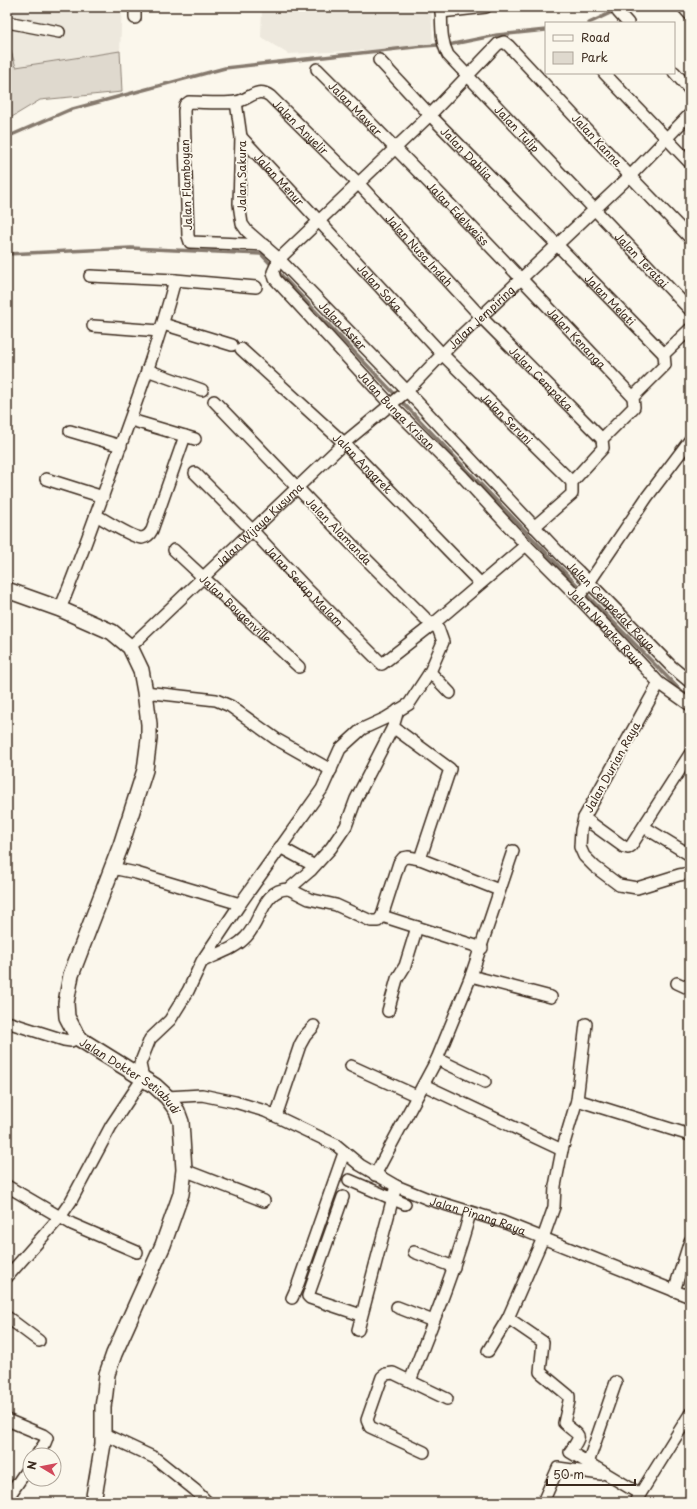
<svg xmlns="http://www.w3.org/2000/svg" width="697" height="1509" viewBox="0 0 697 1509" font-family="'Playpen Sans',sans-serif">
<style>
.built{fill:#ede8dd}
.green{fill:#dfd9ce;stroke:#8d8276}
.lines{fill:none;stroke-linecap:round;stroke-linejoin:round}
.stream{stroke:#85796d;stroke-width:3.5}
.minor-casing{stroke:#3b2a1e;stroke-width:14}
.secondary-casing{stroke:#3b2a1e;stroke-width:18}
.minor{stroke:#fbf7ec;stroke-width:11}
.secondary{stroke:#fbf7ec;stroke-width:15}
.labels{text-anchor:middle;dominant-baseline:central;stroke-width:3.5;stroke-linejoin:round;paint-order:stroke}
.street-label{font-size:11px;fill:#3b2a1e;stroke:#fbf7ec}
</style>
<rect width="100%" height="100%" fill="#fbf7ec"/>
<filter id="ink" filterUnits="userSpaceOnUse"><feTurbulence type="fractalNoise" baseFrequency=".025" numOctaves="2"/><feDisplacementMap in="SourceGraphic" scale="8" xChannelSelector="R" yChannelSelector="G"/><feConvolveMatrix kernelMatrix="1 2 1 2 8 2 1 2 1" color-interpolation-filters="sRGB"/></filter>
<g filter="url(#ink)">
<g class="built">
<path d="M7 7H122L120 51 16 67 7 39Z"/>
<path d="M262 7H431L433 47 288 54 261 37Z"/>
</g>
<path class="green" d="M7 39 16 67 120 51 122 92 40 100 7 120Z"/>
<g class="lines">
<g class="stream">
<path d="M589 23 623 7"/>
<path d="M7 137 69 110 225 68 424 46 453 44 497 35 546 30"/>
<path d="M7 254 131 248 261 254 574 582 680 690 690 696"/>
</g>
<g class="minor-casing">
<g id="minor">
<path id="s1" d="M441 7C442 23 440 40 448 55L690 310"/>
<path d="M683 7 690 15"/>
<path d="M441 12 486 7"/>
<path d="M618 12 628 23"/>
<path d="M135 18V7"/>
<path d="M7 22 59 32"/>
<path id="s2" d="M379 60 430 115 664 354"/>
<path id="s3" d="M317 69C424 176 529 286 633 397"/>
<path d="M674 72 690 90"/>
<path d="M604 73 690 163"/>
<path id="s4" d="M236 102 241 137 239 204 242 224 247 231 279 259 407 391 563 557 578 571 672 667 690 682"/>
<path id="s5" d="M241 137 442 354 572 482"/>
<path id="s6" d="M690 238 630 176 509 46 504 42 498 44 430 115 279 259 273 272 275 279 390 404 463 477 526 545 578 597 647 670 659 683 690 705"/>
<path id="s7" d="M265 245 190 242 188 236 184 111 185 105 189 102C202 102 223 104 236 102 249 100 257 86 270 96L358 183 484 320 602 439"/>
<path d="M90 276 175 280 256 287"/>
<path d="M163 324 232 345"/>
<path d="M93 326 160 331"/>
<path id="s8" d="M241 349 344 443 480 583"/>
<path d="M147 370 202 390"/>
<path d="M131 420 195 439"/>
<path d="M70 431 121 446"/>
<path id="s9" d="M195 473 252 530 309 591 382 664 432 625 526 545"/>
<path d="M46 479 103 497"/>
<path d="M96 515C105 520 133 538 142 538 147 537 150 534 152 530L185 436"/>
<path d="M534 527 572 494V482L603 448 602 439 634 407 633 397 665 365 664 354 690 329"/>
<path id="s10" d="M174 550 299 667"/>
<path d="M578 597 586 587 647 497 690 440"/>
<path d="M60 609C82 556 101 501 120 447 140 392 160 337 175 280"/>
<path id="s11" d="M130 647 344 443 407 391 452 344 630 176 690 114"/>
<path d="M430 672 450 693"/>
<path d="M659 683 584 818 581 830 580 847 584 856 595 867 619 885 637 888 679 875 690 873"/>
<path d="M145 692 216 700 230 706 276 739 331 770"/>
<path d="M393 727 450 769 420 859"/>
<path d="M584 818 624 847 628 848 631 846 690 754"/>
<path d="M644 827 690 855"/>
<path d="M112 868 136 873 240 904"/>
<path d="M311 870 331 848 346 826 356 799 393 727 398 710"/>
<path d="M289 889 309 899 336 905 371 921H378L382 916 399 863 403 858 408 857 420 859 499 890"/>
<path d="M382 916 482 948"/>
<path d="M203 961C217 954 235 949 246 937 261 922 263 888 289 889L311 870V864L280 847"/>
<path d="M471 976 551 997"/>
<path d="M677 983 690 989"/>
<path d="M388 1011 397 979 405 966 417 927"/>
<path d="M7 1022 64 1040 71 1041 78 1038"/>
<path d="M437 1059 485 1082"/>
<path d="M351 1066 417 1096"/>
<path d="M424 1085 562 1150"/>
<path id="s12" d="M167 1097 202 1095 235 1102 265 1111 336 1145 360 1165 396 1186 428 1199 503 1222 690 1297"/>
<path d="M577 1100 690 1135"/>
<path d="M276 1116 300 1045 305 1036 314 1026"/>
<path d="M184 1170 264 1201"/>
<path d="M375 1175 437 1059 471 976 513 851"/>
<path d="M349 1180 393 1199 405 1204"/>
<path d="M7 1186 72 1224 137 1252"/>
<path d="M343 1197 308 1296 310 1298 361 1315"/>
<path d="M414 1252 454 1267"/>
<path d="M7 1277 60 1217 71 1201 111 1126 143 1078 140 1064 150 1039 170 1020 188 991 202 961 240 904 322 789 340 749 362 729 386 718 409 704 430 672 443 642 438 628 432 625 359 552 214 401"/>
<path d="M674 1291 690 1241"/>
<path d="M292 1298 297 1287 344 1153"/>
<path d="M397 1307 433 1321"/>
<path d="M7 1317 39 1341"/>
<path d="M508 1318 543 1342 540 1372 569 1396V1401L564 1423C579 1437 584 1432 570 1452L640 1494"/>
<path d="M358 1330 396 1186"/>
<path d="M488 1351 508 1318 543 1238 554 1207 555 1186 562 1150 577 1100 586 1024"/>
<path d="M410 1381C432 1325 455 1270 470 1213"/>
<path d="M7 1420 43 1435 47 1438 45 1443 37 1455"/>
<path d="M104 1434 155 1458 195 1490 207 1502"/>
<path d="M424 1452 370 1427 367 1420 382 1377 386 1374 393 1373 447 1399"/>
<path d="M588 1463 616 1382"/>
<path d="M7 1499 30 1465"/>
<path d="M543 1502 558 1468 601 1474"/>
<path d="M635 1502 690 1414"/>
</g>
</g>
<g class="secondary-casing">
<g id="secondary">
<path id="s13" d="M7 590 60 609 112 632 130 647 141 670 145 692 149 724V739L145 770 121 845 71 975 66 1003 67 1017 78 1038 155 1086 167 1097 177 1111 181 1122 184 1170 181 1194 163 1245 114 1354 107 1374 105 1393 103 1407V1444L93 1502"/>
</g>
</g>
<use href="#minor" class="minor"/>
<use href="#secondary" class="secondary"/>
</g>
</g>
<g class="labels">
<g class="street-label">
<text stroke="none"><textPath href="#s3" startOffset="55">Jalan Mawar</textPath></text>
<text stroke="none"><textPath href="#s7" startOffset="345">Jalan Anyelir</textPath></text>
<text stroke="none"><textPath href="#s1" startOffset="150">Jalan Tulip</textPath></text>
<text transform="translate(597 140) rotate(47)">Jalan Kanna</text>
<text stroke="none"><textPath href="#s2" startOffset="128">Jalan Dahlia</textPath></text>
<text transform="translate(241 176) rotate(-90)">Jalan Sakura</text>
<text stroke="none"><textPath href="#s5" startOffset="57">Jalan Menur</textPath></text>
<text transform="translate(186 185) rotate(-92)">Jalan Flamboyan</text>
<text stroke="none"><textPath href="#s3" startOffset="202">Jalan Edelweiss</textPath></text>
<text stroke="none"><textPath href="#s7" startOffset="516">Jalan Nusa Indah</textPath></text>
<text stroke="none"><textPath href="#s1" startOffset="331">Jalan Teratai</textPath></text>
<text stroke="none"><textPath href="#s5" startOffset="205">Jalan Soka</textPath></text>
<text stroke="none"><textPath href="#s2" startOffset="333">Jalan Melati</textPath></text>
<text stroke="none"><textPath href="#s11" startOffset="482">Jalan Jempiring</textPath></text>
<text stroke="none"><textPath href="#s4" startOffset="266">Jalan Aster</textPath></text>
<text stroke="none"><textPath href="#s3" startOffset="374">Jalan Kenanga</textPath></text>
<text stroke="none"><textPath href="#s7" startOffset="693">Jalan Cempaka</textPath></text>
<text stroke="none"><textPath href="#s6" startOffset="784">Jalan Bunga Krisan</textPath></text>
<text stroke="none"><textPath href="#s5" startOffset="387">Jalan Seruni</textPath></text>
<text stroke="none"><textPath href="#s8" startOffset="167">Jalan Anggrek</textPath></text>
<text stroke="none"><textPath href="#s11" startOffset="178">Jalan Wijaya Kusuma</textPath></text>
<text transform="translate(339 531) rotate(46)">Jalan Alamanda</text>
<text stroke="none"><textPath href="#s9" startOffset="157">Jalan Sedap Malam</textPath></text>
<text stroke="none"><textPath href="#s4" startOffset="654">Jalan Cempedak Raya</textPath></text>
<text stroke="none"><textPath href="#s10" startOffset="85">Jalan Bougenville</textPath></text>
<text stroke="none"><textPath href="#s6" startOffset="1086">Jalan Nangka Raya</textPath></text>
<text transform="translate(612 767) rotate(-61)">Jalan Durian Raya</text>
<text stroke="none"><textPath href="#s13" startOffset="612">Jalan Dokter Setiabudi</textPath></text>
<text stroke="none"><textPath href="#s12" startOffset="339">Jalan Pinang Raya</textPath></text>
</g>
</g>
<rect width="697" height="1509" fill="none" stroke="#fbf7ec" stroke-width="24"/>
<rect x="12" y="12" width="673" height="1485" fill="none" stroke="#3b2a1e" stroke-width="1.5" filter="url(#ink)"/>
<rect x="545" y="22" width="130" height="52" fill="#fbf7ec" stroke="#aea59a"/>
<rect x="553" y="35" width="20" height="6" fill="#fbf7ec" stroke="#aea59a"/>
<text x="581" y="42" font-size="12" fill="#3b2a1e">Road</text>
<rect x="553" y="52" width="20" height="12" fill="#dfd9ce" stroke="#aea59a"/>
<text x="581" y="62" font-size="12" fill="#3b2a1e">Park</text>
<g transform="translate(42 1467) rotate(280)"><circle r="19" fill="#fbf7ec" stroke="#aea59a"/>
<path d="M0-3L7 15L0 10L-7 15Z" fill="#d1495b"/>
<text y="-6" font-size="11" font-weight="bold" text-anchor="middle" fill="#3b2a1e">N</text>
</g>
<path d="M547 1479v6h88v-6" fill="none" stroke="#3b2a1e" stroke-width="2"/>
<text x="553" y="1479" font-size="12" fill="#3b2a1e" stroke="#fbf7ec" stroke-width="3" paint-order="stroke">50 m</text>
</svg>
